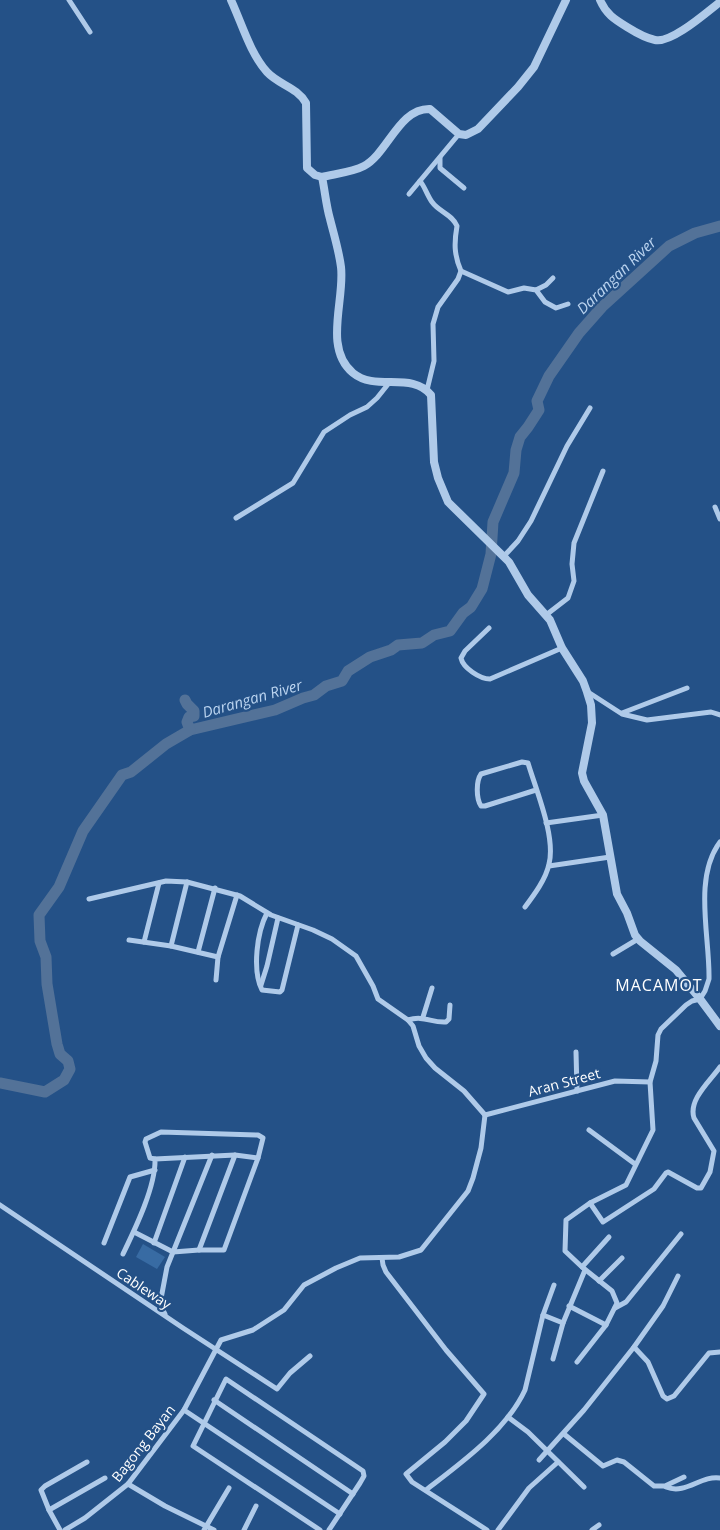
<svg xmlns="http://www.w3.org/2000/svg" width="720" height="1530" viewBox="0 0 720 1530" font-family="'Open Sans',sans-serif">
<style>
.green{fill:#386ba3}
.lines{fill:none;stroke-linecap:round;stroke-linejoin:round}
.river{stroke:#537298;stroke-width:11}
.minor{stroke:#afcae9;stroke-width:5}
.tertiary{stroke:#afcae9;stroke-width:8}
.labels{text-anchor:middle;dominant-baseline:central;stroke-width:4.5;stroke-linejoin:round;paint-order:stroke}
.street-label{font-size:14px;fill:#fff;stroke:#245187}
.water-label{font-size:15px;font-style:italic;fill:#bbd4f0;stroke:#245187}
.quarter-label{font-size:16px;letter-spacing:1px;fill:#fff;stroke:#245187}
</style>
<rect width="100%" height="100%" fill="#245187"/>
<path class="green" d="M143 1244 165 1257 157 1269 136 1257Z"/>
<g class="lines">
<g class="river">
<path d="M190 730 275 710 303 698 314 695 326 686 342 681 348 671 370 657 391 650 398 645 422 643 434 635 450 631 463 613 471 607 482 589 491 554 493 522 514 473 516 450 520 437 528 427 539 410 537 401 549 376 579 333 602 307 669 246 695 233 720 226"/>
<path d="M0 1083 45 1092 64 1080 70 1069 68 1061 60 1054 57 1044 47 984 46 957 40 941 39 915 59 887 83 831 122 775 131 772 166 744 190 730 187 722 189 717 194 716V711L187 704 185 700"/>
</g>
<g class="minor">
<path d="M69 0 90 32"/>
<path d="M440 158V168L464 188"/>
<path d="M420 181C425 187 427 195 432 202 439 212 452 214 457 226 454 243 454 255 461 271L508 292 524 288 536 290 545 302 556 308 568 304"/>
<path d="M409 194 459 134"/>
<path d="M536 290 546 285 553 278"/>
<path d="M427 390 434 361 433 324 438 307 458 279 461 271"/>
<path d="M715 507 720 519"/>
<path d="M236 518 293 483 324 432 350 415 367 407 377 398 389 383"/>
<path d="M504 556 518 541 531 521 567 446 590 408"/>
<path d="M546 615 568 598 574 581 572 564 574 543 603 471"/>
<path d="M489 628 465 651 461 658C463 668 480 679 490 679L562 648"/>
<path d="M588 692 622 714 647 720 711 712 720 715"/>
<path d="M622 713 687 688"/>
<path d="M546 823 603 815"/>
<path d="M549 866 610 857"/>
<path d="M89 899 166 881 187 882 240 896 271 915 313 930 332 939 356 956 373 986 378 999 408 1020 413 1026 419 1046 426 1058 435 1068 464 1091 485 1115"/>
<path d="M525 907C534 895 546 879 549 864 556 837 536 790 528 763L522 762 481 774C476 781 476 798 481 806H485L536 790"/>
<path d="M267 913C257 932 252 970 262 990L280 992 282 990 298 925"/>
<path d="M129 940 171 946 218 957"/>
<path d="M144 942 159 883"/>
<path d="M171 946 187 882"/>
<path d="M198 952 215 888"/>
<path d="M613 954 638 939"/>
<path d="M216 980 218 957 237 895"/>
<path d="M261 985 267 966 278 918"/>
<path d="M423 1017 432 988"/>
<path d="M408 1020C424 1015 431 1023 446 1022L449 1019 450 1005"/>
<path d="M576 1052 577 1091"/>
<path d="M485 1115 615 1081 650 1082"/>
<path d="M589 1130 635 1164"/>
<path d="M590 1203 603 1222 654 1189 666 1173 668 1172 697 1188H701L710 1172 714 1151 694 1118C688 1100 710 1081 720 1067"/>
<path d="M0 1205 183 1328 277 1389 290 1373 310 1356"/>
<path d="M134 1232 173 1252 199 1250H224L258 1158 263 1138 258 1135 161 1132 146 1139 145 1142 150 1158 155 1159"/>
<path d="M104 1243 130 1177 155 1170"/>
<path d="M154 1243 185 1157"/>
<path d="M199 1250 235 1155"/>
<path d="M123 1254C135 1229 156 1186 155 1159L235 1155 258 1158"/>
<path d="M382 1258 383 1265 386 1272 446 1350 484 1394 466 1421 445 1442 406 1474 412 1482 487 1530"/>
<path d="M582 1267 609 1237"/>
<path d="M599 1281 622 1258"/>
<path d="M569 1306 606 1325"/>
<path d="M615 1308 626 1302 681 1234"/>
<path d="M165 1314 160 1304 167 1267 212 1155"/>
<path d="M543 1315 563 1323"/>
<path d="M634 1347 648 1362 663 1396 667 1399 674 1396 709 1353 720 1352"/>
<path d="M553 1359 563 1323 585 1270"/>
<path d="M577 1362 606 1325 617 1303 612 1291 582 1267 565 1251 566 1220 590 1203 626 1185 653 1130 650 1082 656 1061 658 1035 661 1029 686 1005 692 1001 700 999 705 991 709 979C710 937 693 878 720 842"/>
<path d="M214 1400 353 1494"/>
<path d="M184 1410 340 1514"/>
<path d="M508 1417 528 1432 584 1487"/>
<path d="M564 1434 603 1466 617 1460 624 1462 654 1486H665L684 1477"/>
<path d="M539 1460 584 1410 634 1347 663 1306 678 1276"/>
<path d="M128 1484 165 1506 214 1530"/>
<path d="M666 1487C686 1495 701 1475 720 1478"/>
<path d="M426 1490C461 1463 506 1431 525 1390L543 1315 554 1285"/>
<path d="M49 1510 105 1478"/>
<path d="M60 1530 49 1510 41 1490 45 1486 87 1462"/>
<path d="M65 1530 85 1518 128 1484 184 1410 221 1340 253 1330 284 1310 304 1285 336 1268 360 1258 399 1257 421 1250 468 1191 473 1178 481 1148 485 1115"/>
<path d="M204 1530 229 1488"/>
<path d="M244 1530 256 1506"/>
<path d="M320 1530 193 1446 226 1379 363 1471 364 1476 360 1483 329 1530"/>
<path d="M498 1530 529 1488 558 1462"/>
<path d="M592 1530 599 1525"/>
</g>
<g class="tertiary">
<path d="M231 0C242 24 250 53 267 72 279 85 297 87 306 103L307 168 315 175 322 177"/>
<path d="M600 0C606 14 614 19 627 27 635 32 645 38 655 40 671 44 707 12 720 2"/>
<path d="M322 177C325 191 326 205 330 219 334 235 339 251 341 267 345 300 323 348 353 373 376 392 412 371 431 395L434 462 438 478 448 502 509 562 528 595 550 620 562 648 583 681 587 692 591 705 592 723 582 773 584 781 603 815 617 894 627 913 635 935 640 941 676 970 700 999 720 1026"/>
<path d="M322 177C334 174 353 172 364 166 388 153 399 108 430 109L459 134 466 135 478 129 518 87 534 67 566 0"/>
</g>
</g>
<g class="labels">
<g class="street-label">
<text transform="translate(564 1082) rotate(-15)">Aran Street</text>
<text transform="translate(144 1288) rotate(34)">Cableway</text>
<text transform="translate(143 1443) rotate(-52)">Bagong Bayan</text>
</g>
<g class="water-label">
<text transform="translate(616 275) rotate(-44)">Darangan River</text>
<text transform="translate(252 698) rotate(-16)">Darangan River</text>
</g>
<g class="quarter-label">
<text x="659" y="985">MACAMOT</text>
</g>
</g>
</svg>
